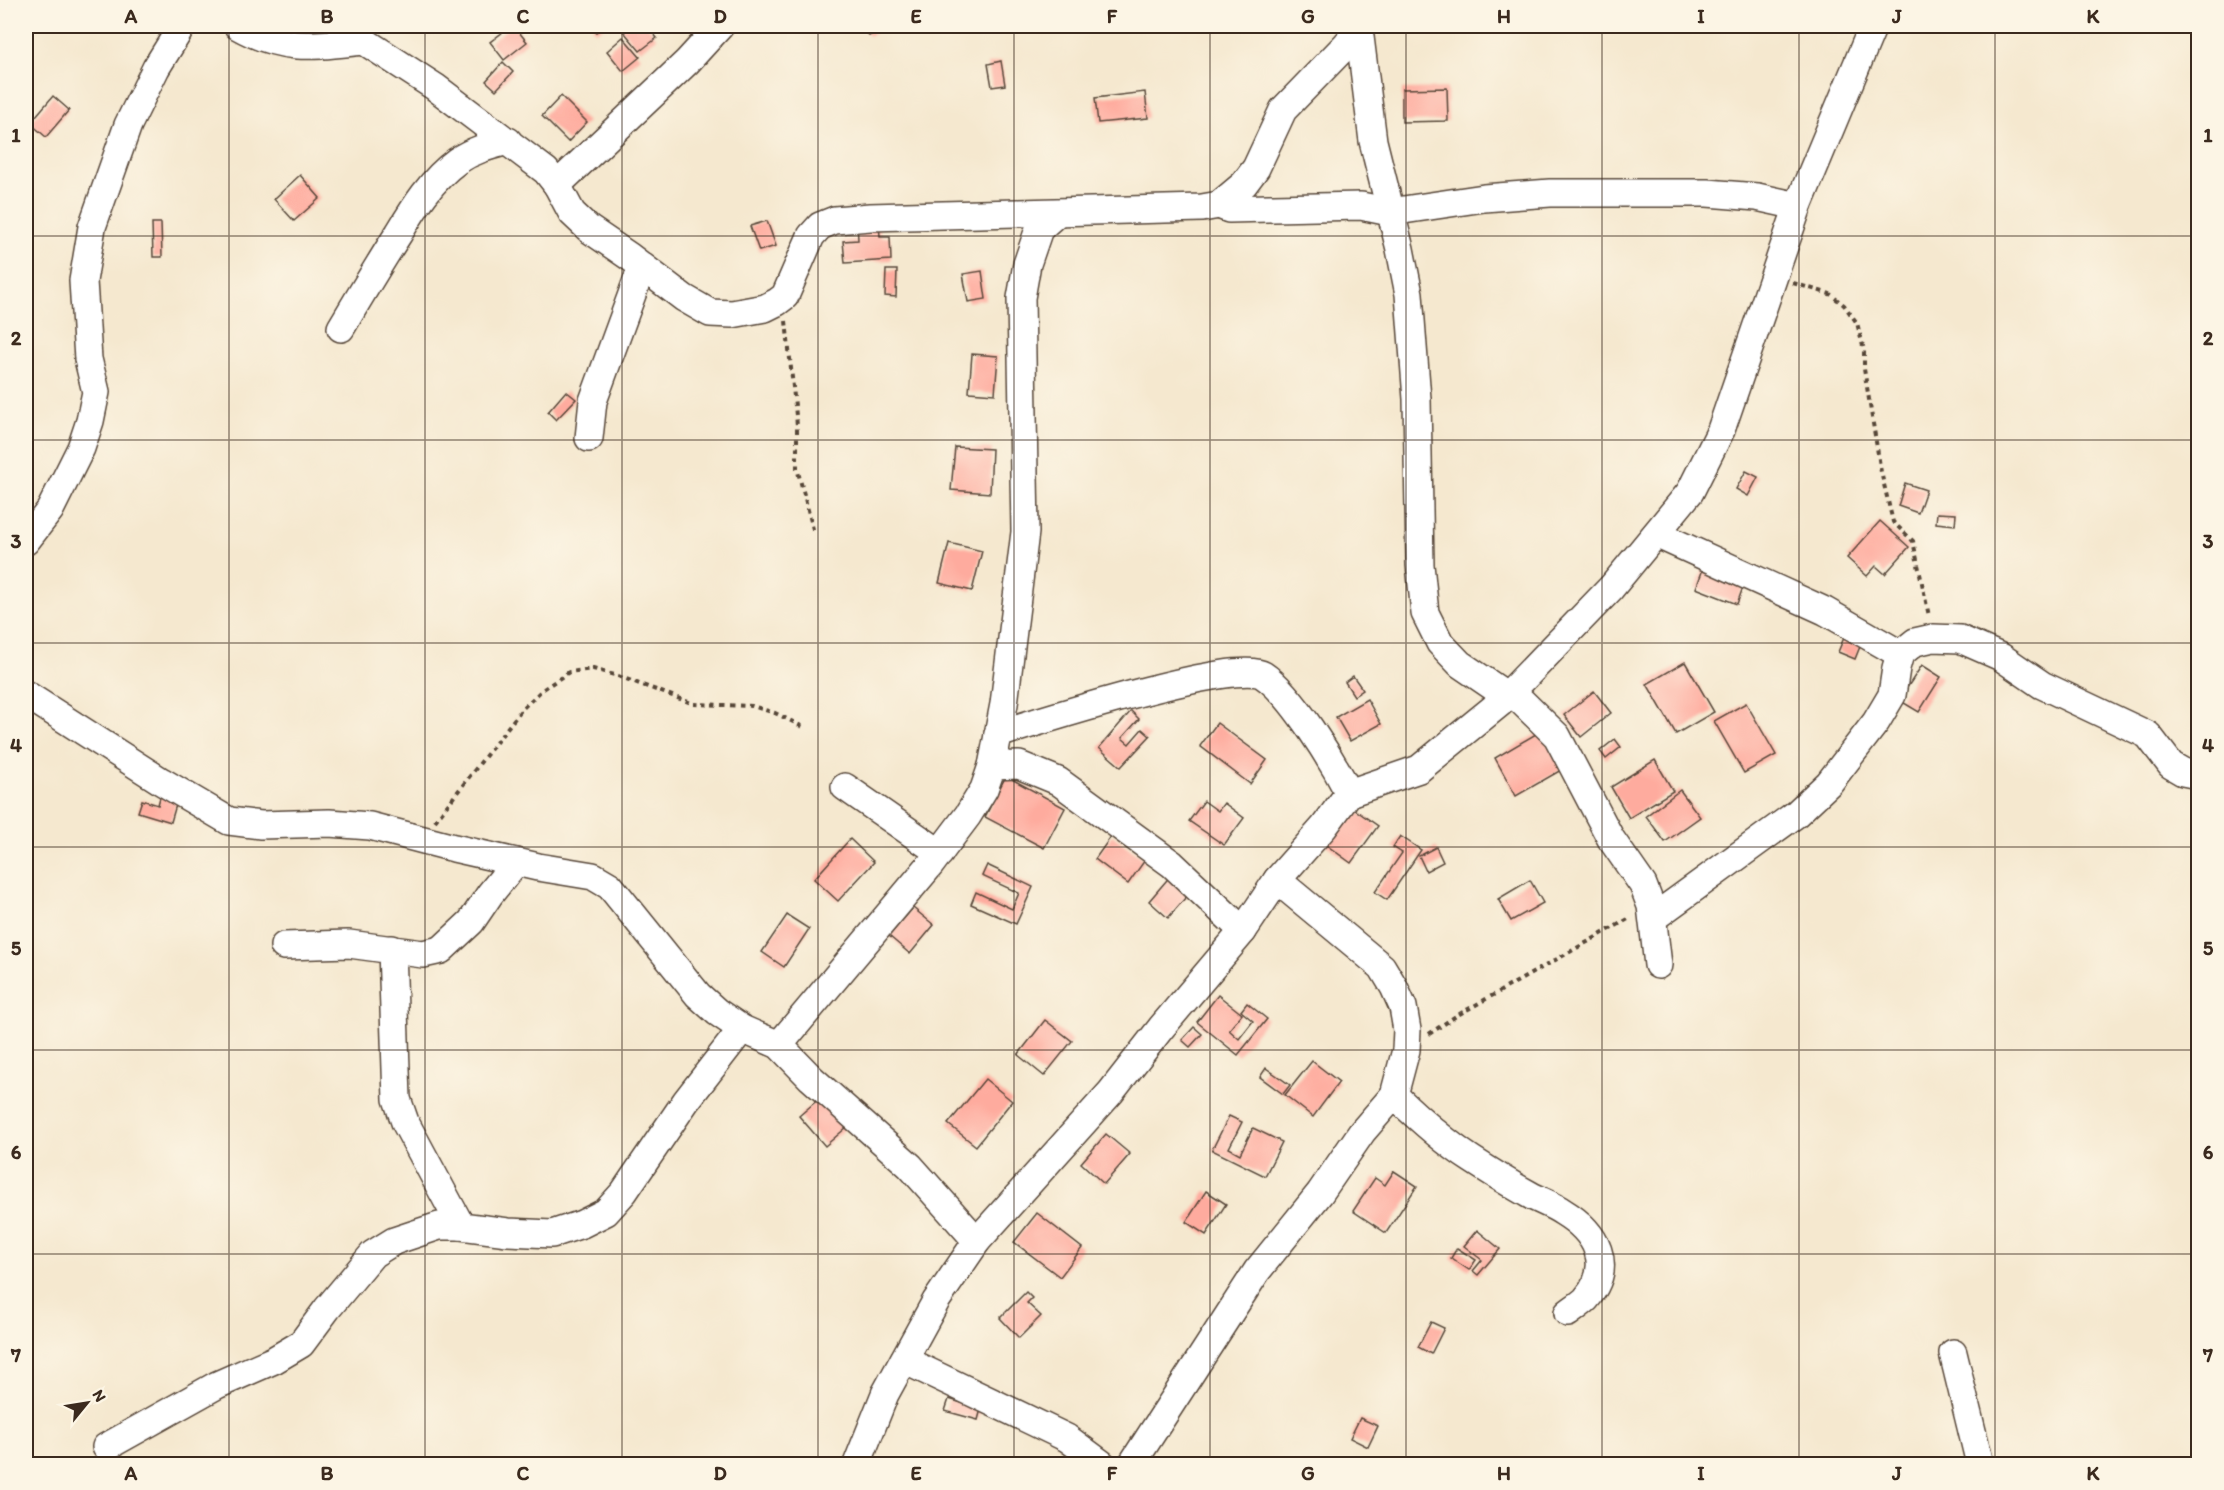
<svg xmlns="http://www.w3.org/2000/svg" width="2224" height="1490" viewBox="0 0 2224 1490" font-family="Itim,sans-serif">
<style>
.building{fill:#feab9e}
.lines{fill:none;stroke-linecap:round;stroke-linejoin:round}
.minor-casing{stroke:#574639;stroke-width:30}
.path{stroke:#574639;stroke-width:4;stroke-dasharray:4.5 4.5;stroke-linecap:butt}
.minor{stroke:#fff;stroke-width:27}
.grid{fill:none;stroke:#3b2a1e;stroke-width:1.5;stroke-opacity:0.55}
.neatline{fill:none;stroke:#3b2a1e;stroke-width:2}
.grid-label{font-size:20px;text-anchor:middle;font-weight:bold;fill:#3b2a1e}
</style>
<rect width="100%" height="100%" fill="#fcf5e5"/>
<filter id="ink" filterUnits="userSpaceOnUse"><feTurbulence type="fractalNoise" baseFrequency=".0167" numOctaves="2"/><feDisplacementMap in="SourceGraphic" scale="12" xChannelSelector="R" yChannelSelector="G"/><feConvolveMatrix kernelMatrix="1 2 1 2 8 2 1 2 1" color-interpolation-filters="sRGB"/></filter>
<filter id="wash" filterUnits="userSpaceOnUse"><feTurbulence type="fractalNoise" baseFrequency=".008" numOctaves="4" result="noise"/><feDisplacementMap in="SourceGraphic" scale="24" xChannelSelector="R" yChannelSelector="G"/><feGaussianBlur stdDeviation="1.35" result="paint"/><feColorMatrix in="noise" values="0 0 0 0 0 0 0 0 0 0 0 0 0 0 0 0 0 1.4 0 .05"/><feComposite in="paint" operator="in"/></filter>
<g filter="url(#wash)">
<rect width="100%" height="100%" fill="#f5e8cf"/>
<g id="blocks">
<g class="building">
<path d="M511 26H514L527 42 504 60 490 42Z"/>
<path d="M592 26H605L596 32Z"/>
<path d="M619 26H647L657 38 640 51Z"/>
<path d="M863 26H887L869 36Z"/>
<path d="M623 37 640 57 623 71 607 51Z"/>
<path d="M1001 61 1005 85 992 87 988 64Z"/>
<path d="M503 62 513 72 496 90 486 81Z"/>
<path d="M1447 88 1448 121 1402 122V89Z"/>
<path d="M1145 92 1148 118 1098 123 1095 98Z"/>
<path d="M53 96 69 110 46 137 30 123Z"/>
<path d="M561 96 587 122 568 142 542 116Z"/>
<path d="M300 175 320 198 294 221 274 199Z"/>
<path d="M767 221 776 246 759 251 750 226Z"/>
<path d="M879 222 880 237H890L891 260 845 263 843 241 858 240 857 223Z"/>
<path d="M152 223H161L162 257H153Z"/>
<path d="M886 270H897L896 297 885 296Z"/>
<path d="M982 271 986 299 968 302 963 274Z"/>
<path d="M972 354 998 356 995 394 969 392Z"/>
<path d="M566 391 576 399 556 420 548 412Z"/>
<path d="M955 447 992 449 990 493 951 490Z"/>
<path d="M1746 471 1758 477 1748 496 1736 489Z"/>
<path d="M1905 483 1926 490 1918 513 1898 506Z"/>
<path d="M1937 513 1956 514 1955 525 1936 523Z"/>
<path d="M1880 521 1909 547 1885 574 1876 566 1867 576 1847 558Z"/>
<path d="M949 543 982 551 972 591 939 583Z"/>
<path d="M1706 561 1747 576 1737 604 1696 588Z"/>
<path d="M1846 633 1863 639 1855 659 1838 652Z"/>
<path d="M1685 662 1714 712 1676 734 1647 684Z"/>
<path d="M1922 665 1941 677 1919 712 1899 700Z"/>
<path d="M1353 676 1363 690 1354 696 1345 682Z"/>
<path d="M1594 691 1611 713 1581 737 1564 715Z"/>
<path d="M1367 699 1381 724 1350 741 1336 717Z"/>
<path d="M1746 703 1776 755 1744 773 1714 721Z"/>
<path d="M1131 711 1139 719 1122 738 1129 744 1142 729 1150 736 1121 767 1099 748Z"/>
<path d="M1217 723 1267 760 1250 784 1200 746Z"/>
<path d="M1541 731 1563 769 1516 796 1495 758Z"/>
<path d="M1615 739 1621 747 1606 759 1600 751Z"/>
<path d="M1655 760 1673 791 1629 818 1611 787Z"/>
<path d="M1006 776 1065 808 1044 848 985 817Z"/>
<path d="M163 786 180 791 171 822 138 812 142 800 158 805Z"/>
<path d="M1680 790 1700 817 1665 842 1646 816Z"/>
<path d="M1204 801 1218 811 1224 803 1244 818 1224 845 1189 821Z"/>
<path d="M1351 807 1378 826 1351 863 1325 844Z"/>
<path d="M1112 835 1145 860 1128 884 1095 859Z"/>
<path d="M1400 836 1421 850 1387 900 1375 892 1402 853 1393 847Z"/>
<path d="M850 839 874 862 838 901 814 879Z"/>
<path d="M1436 847 1443 862 1426 871 1419 856Z"/>
<path d="M987 865 1033 887 1016 924 971 904 976 892 1012 909 1019 893 982 876Z"/>
<path d="M1172 874 1192 890 1168 918 1149 901Z"/>
<path d="M1530 880 1543 903 1511 921 1498 899Z"/>
<path d="M913 908 934 925 910 954 889 936Z"/>
<path d="M787 915 809 929 784 967 762 952Z"/>
<path d="M1218 995 1242 1014 1229 1030 1239 1039 1253 1021 1241 1011 1247 1003 1267 1019 1238 1055 1197 1022Z"/>
<path d="M1045 1020 1072 1041 1044 1076 1018 1055Z"/>
<path d="M1194 1027 1202 1034 1190 1047 1182 1040Z"/>
<path d="M1312 1061 1339 1082 1313 1117 1285 1095Z"/>
<path d="M1266 1068 1290 1085 1283 1094 1260 1077Z"/>
<path d="M985 1079 1012 1101 976 1146 948 1124Z"/>
<path d="M821 1097 847 1127 825 1146 799 1116Z"/>
<path d="M1229 1116 1242 1122 1229 1148 1240 1154 1253 1128 1282 1142 1265 1176 1212 1150Z"/>
<path d="M1106 1134 1130 1154 1104 1184 1081 1163Z"/>
<path d="M1394 1171 1417 1186 1386 1233 1353 1211 1375 1178 1385 1185Z"/>
<path d="M1206 1191 1226 1204 1206 1235 1186 1222Z"/>
<path d="M1037 1213 1082 1248 1060 1277 1014 1242Z"/>
<path d="M1477 1230 1500 1249 1478 1275 1473 1271 1482 1260 1464 1246Z"/>
<path d="M1457 1248 1476 1260 1469 1270 1451 1258Z"/>
<path d="M1026 1292 1032 1298 1027 1303 1041 1316 1019 1338 1000 1318Z"/>
<path d="M1431 1322 1444 1328 1431 1354 1418 1347Z"/>
<path d="M949 1399 981 1409 978 1420 945 1411Z"/>
<path d="M1360 1418 1378 1426 1368 1447 1350 1438Z"/>
</g>
</g>
</g>
<g filter="url(#ink)">
<use href="#blocks" fill-opacity="0" stroke="#574639" stroke-width="1.5"/>
<g class="lines">
<g class="minor-casing">
<g id="minor">
<path d="M238 26C284 52 314 46 364 41"/>
<path d="M360 26 364 41 435 87 546 171 557 185 572 213 589 229 630 257 684 298 710 313 732 314 765 308 777 302 785 296 811 236 820 226 835 220 870 217 1202 208 1219 205 1244 184 1256 168 1283 110 1346 45 1359 29 1360 26"/>
<path d="M1359 29 1373 141 1400 249 1409 294 1417 399 1420 565 1425 613 1440 643 1460 664 1507 696"/>
<path d="M557 185 687 62 720 26"/>
<path d="M1219 205 1229 209 1361 206 1390 212 1484 198 1550 193H1707L1757 197 1798 206"/>
<path d="M341 328C360 296 379 264 399 233 414 208 432 179 457 161 473 150 489 146 508 141"/>
<path d="M589 438 593 401 642 267"/>
<path d="M1656 534 1825 611 1900 654"/>
<path d="M26 541 50 510 81 448 90 421 96 392 88 359 83 281 92 227 128 125 156 68 182 26"/>
<path d="M1511 691 1557 736 1611 839 1643 885 1651 906 1658 965"/>
<path d="M27 695 161 781 229 821 261 825 329 823 370 826 454 848 538 867 593 876 610 886 698 995 717 1012 742 1029 779 1045 811 1078 910 1166 977 1241"/>
<path d="M998 734C1037 722 1236 658 1263 675 1292 694 1333 762 1349 793"/>
<path d="M992 766 1019 765 1058 781 1172 864 1243 931"/>
<path d="M845 787 940 853"/>
<path d="M1653 918 1796 814 1829 783 1876 722 1892 695 1896 668 1900 654 1915 642 1933 638 1960 639 2001 657 2042 685 2148 735 2171 765 2183 772 2198 775"/>
<path d="M284 946 349 944 423 954 441 950 471 922 490 894 516 862"/>
<path d="M392 949 397 1099 405 1122 461 1226"/>
<path d="M779 1045 931 864 968 815 984 789 992 766 1004 704 1025 532 1021 298 1027 264 1039 229 1057 213"/>
<path d="M1394 1095C1418 1118 1443 1141 1471 1159 1491 1172 1510 1184 1530 1195 1541 1201 1553 1205 1563 1212 1596 1232 1615 1265 1586 1299 1581 1304 1573 1309 1568 1313"/>
<path d="M1953 1353 1980 1464"/>
<path d="M904 1360 1067 1438 1102 1464"/>
<path d="M106 1447 217 1385 274 1360 301 1344 327 1309 373 1254 394 1241 439 1226H461L508 1232 552 1234 582 1224 606 1212 624 1192 686 1101 742 1029"/>
<path d="M857 1464 885 1394 936 1301 977 1241 1111 1092 1161 1028 1243 931 1277 880 1324 827 1349 793 1419 769 1500 703 1611 588 1690 492 1721 430 1798 206 1873 26"/>
<path d="M1132 1464 1257 1271 1320 1193 1362 1132 1394 1095 1406 1050 1407 1030 1403 1007 1394 987 1382 967 1277 880"/>
</g>
</g>
<g class="path">
<path d="M1793 283 1830 294 1844 305 1857 323 1864 350V369L1881 472 1893 522 1913 541 1929 616"/>
<path d="M786 321 797 425V468L814 533"/>
<path d="M435 821 522 709 542 690 569 672 593 669 618 676 694 704 752 706 775 713 805 728"/>
<path d="M1429 1034 1456 1016 1630 918"/>
</g>
<use href="#minor" class="minor"/>
</g>
</g>
<path class="grid" d="M229 26V1464M425 26V1464M622 26V1464M818 26V1464M1014 26V1464M1210 26V1464M1406 26V1464M1602 26V1464M1799 26V1464M1995 26V1464M26 236H2198M26 440H2198M26 643H2198M26 847H2198M26 1050H2198M26 1254H2198"/>
<rect width="2224" height="1490" fill="none" stroke="#fcf5e5" stroke-width="66"/>
<g transform="translate(87 1403) rotate(60)" stroke="#fcf5e5" stroke-width="4.5" paint-order="stroke">
<path d="M0-4.5L10 22L0 15L-10 22Z" fill="#3b2a1e"/>
<text y="-9" font-size="16" font-weight="bold" text-anchor="middle" fill="#3b2a1e">N</text>
</g>
<rect x="33" y="33" width="2158" height="1424" class="neatline"/>
<g class="grid-label">
<text x="131" y="23">A</text>
<text x="327" y="23">B</text>
<text x="523" y="23">C</text>
<text x="720" y="23">D</text>
<text x="916" y="23">E</text>
<text x="1112" y="23">F</text>
<text x="1308" y="23">G</text>
<text x="1504" y="23">H</text>
<text x="1701" y="23">I</text>
<text x="1897" y="23">J</text>
<text x="2093" y="23">K</text>
<text x="16" y="142">1</text>
<text x="2208" y="142">1</text>
<text x="16" y="345">2</text>
<text x="2208" y="345">2</text>
<text x="16" y="548">3</text>
<text x="2208" y="548">3</text>
<text x="16" y="752">4</text>
<text x="2208" y="752">4</text>
<text x="16" y="955">5</text>
<text x="2208" y="955">5</text>
<text x="16" y="1159">6</text>
<text x="2208" y="1159">6</text>
<text x="16" y="1362">7</text>
<text x="2208" y="1362">7</text>
<text x="131" y="1480">A</text>
<text x="327" y="1480">B</text>
<text x="523" y="1480">C</text>
<text x="720" y="1480">D</text>
<text x="916" y="1480">E</text>
<text x="1112" y="1480">F</text>
<text x="1308" y="1480">G</text>
<text x="1504" y="1480">H</text>
<text x="1701" y="1480">I</text>
<text x="1897" y="1480">J</text>
<text x="2093" y="1480">K</text>
</g>
</svg>
